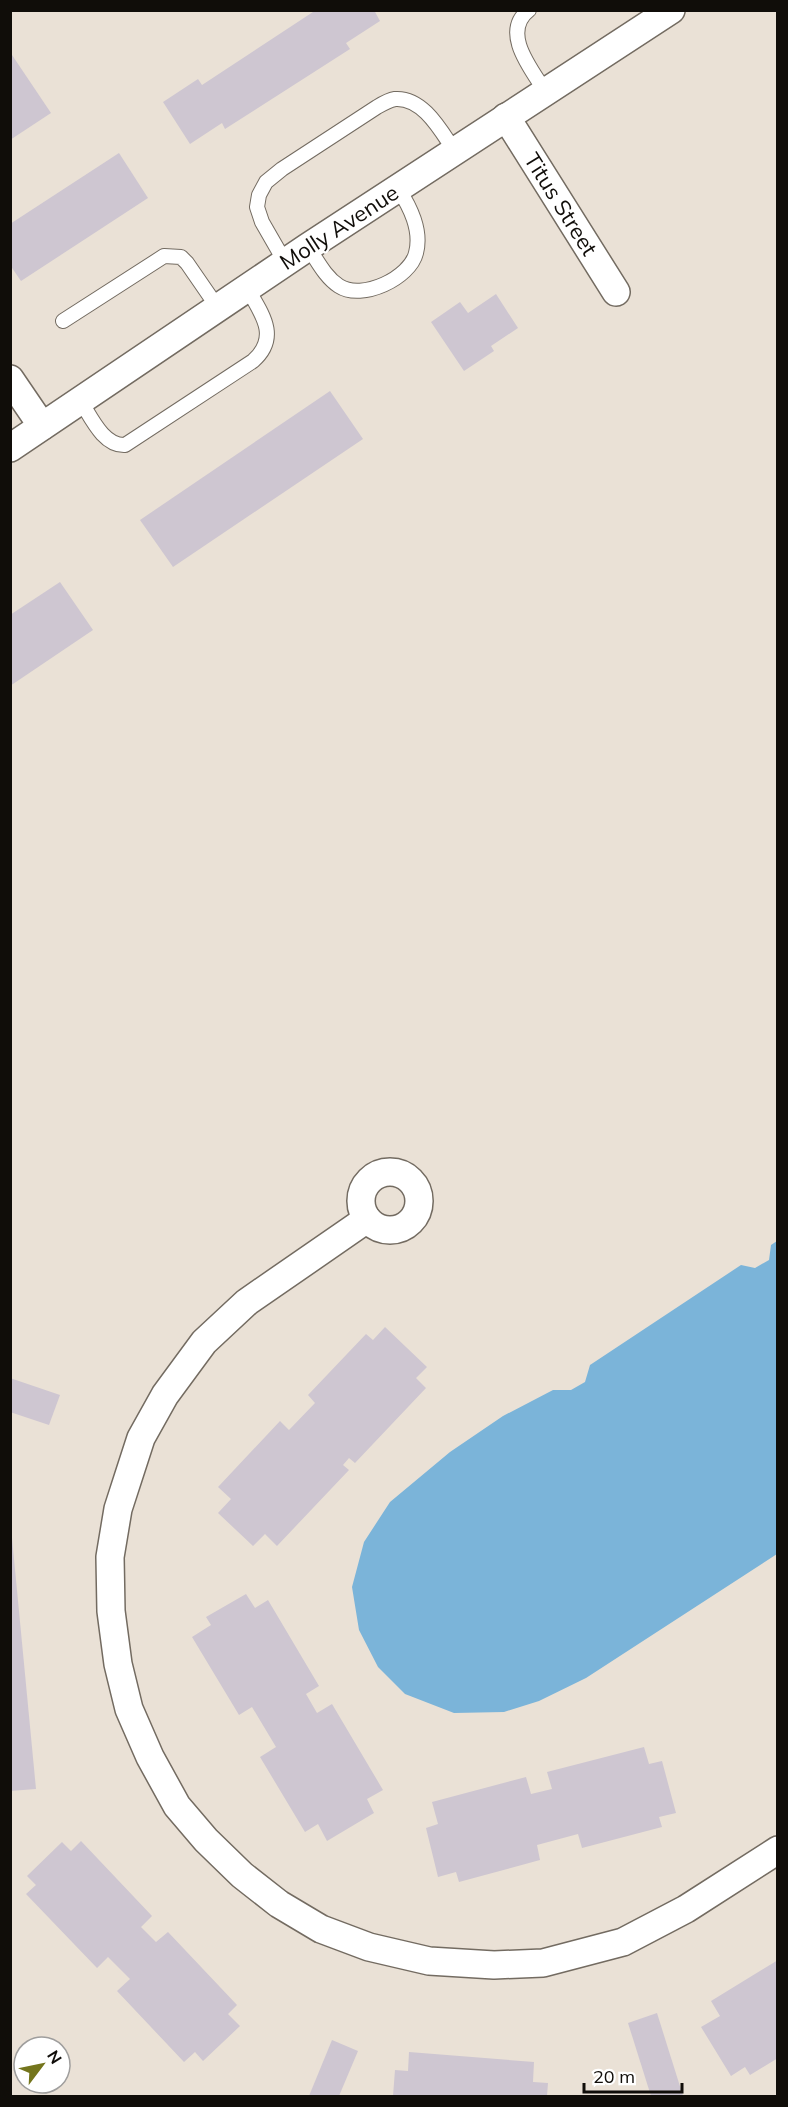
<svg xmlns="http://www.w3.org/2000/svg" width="788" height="2107" viewBox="0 0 788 2107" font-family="Mulish,sans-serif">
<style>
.water{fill:#7bb4d9}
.building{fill:#cec6d1}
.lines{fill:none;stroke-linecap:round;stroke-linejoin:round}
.service-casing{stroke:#736b61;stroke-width:16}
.minor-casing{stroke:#736b61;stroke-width:30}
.service{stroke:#fff;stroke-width:14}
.minor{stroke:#fff;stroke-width:27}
.labels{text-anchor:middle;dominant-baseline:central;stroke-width:4.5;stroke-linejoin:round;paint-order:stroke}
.street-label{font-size:22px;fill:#100d09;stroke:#fff}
</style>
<rect width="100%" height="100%" fill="#eae1d6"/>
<path class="water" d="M777 1241V1554L586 1678 539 1701 504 1712 454 1713 405 1694 378 1667 359 1630 352 1587 364 1542 390 1502 450 1452 503 1416 553 1390H571L585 1382 590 1365 741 1265 755 1268 769 1260 771 1245Z"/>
<g class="building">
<path d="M316 10H374L380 21 346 43 350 49 225 129 222 123 190 144 163 102 198 79 202 85Z"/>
<path d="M10 52 51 113 10 140Z"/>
<path d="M119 153 148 198 21 281 10 265V224Z"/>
<path d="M496 294 518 328 491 346 494 351 464 371 431 322 460 302 468 313Z"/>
<path d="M330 391 363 439 173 567 140 520Z"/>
<path d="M60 582 93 630 10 686V615Z"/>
<path d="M385 1327 427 1367 416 1378 426 1388 355 1463 349 1458 343 1465 349 1470 277 1546 265 1534 253 1546 218 1513 231 1499 218 1487 280 1421 289 1430 315 1403 308 1395 366 1334 373 1340Z"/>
<path d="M10 1378 60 1395 49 1425 10 1412Z"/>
<path d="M10 1538H12L36 1789 10 1791Z"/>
<path d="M246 1594 255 1608 268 1600 319 1686 306 1694 317 1713 332 1704 383 1790 367 1799 374 1813 327 1841 318 1824 305 1832 260 1757 276 1747 252 1707 239 1715 192 1637 211 1625 206 1617Z"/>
<path d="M644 1747 649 1764 662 1761 676 1813 659 1817 662 1827 582 1848 578 1834 537 1845 540 1860 459 1882 456 1872 438 1877 426 1828 438 1824 432 1802 526 1777 531 1794 552 1789 547 1772Z"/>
<path d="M81 1841 152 1916 141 1927 156 1942 168 1932 237 2005 228 2014 240 2026 203 2061 195 2052 184 2062 117 1991 130 1979 108 1957 97 1968 26 1894 36 1885 27 1876 62 1842 71 1851Z"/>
<path d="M778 1960V2058L750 2075 745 2067 731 2076 701 2027 720 2016 711 2001Z"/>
<path d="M657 2013 683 2096H651L628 2023Z"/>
<path d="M332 2040 358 2051 339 2096H309Z"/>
<path d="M409 2052 534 2062 533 2082 548 2083 547 2096H393L395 2070 408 2071Z"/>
</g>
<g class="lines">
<g class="service-casing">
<g id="service">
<path d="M529 10C500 32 532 70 545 91"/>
<path d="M308 247C317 260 325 277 339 286 362 301 410 278 416 253 422 230 410 207 398 188"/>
<path d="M285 262 262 222 257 207 259 195 266 182 282 169 377 107C382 104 389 100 395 99 423 97 441 131 454 150"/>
<path d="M63 321 164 256 181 257 187 263 218 308"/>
<path d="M80 400C91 417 103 446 125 445L253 361C280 337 262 314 247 288"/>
</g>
</g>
<g class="minor-casing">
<g id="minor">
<path d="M506 117 616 292"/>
<path d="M10 379 42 426"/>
<path d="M10 448 308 247 671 10"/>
<circle cx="390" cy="1201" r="29"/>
<path d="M367 1219 247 1302 204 1342 165 1395 141 1438 129 1475 118 1509 110 1557 111 1611 118 1664 129 1709 150 1757 177 1806 206 1840 242 1875 279 1904 321 1929 369 1947 429 1961 494 1965 543 1963 623 1942 686 1909 778 1850"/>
</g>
</g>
<use href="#service" class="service"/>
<use href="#minor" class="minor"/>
</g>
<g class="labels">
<g class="street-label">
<text transform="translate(561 204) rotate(58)">Titus Street</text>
<text transform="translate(339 227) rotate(-33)">Molly Avenue</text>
</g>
</g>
<rect width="788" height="2107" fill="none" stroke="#100d09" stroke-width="24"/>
<g transform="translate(42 2065) rotate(58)"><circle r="28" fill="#ffffff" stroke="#9f9e9d" stroke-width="1.5"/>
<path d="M0-4.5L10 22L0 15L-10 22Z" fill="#74751c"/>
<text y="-9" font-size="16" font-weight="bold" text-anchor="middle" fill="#100d09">N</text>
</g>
<path d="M584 2083v9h98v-9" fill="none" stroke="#100d09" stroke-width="3"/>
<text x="593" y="2083" font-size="18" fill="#100d09" stroke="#ffffff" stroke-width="4.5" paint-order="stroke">20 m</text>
</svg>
